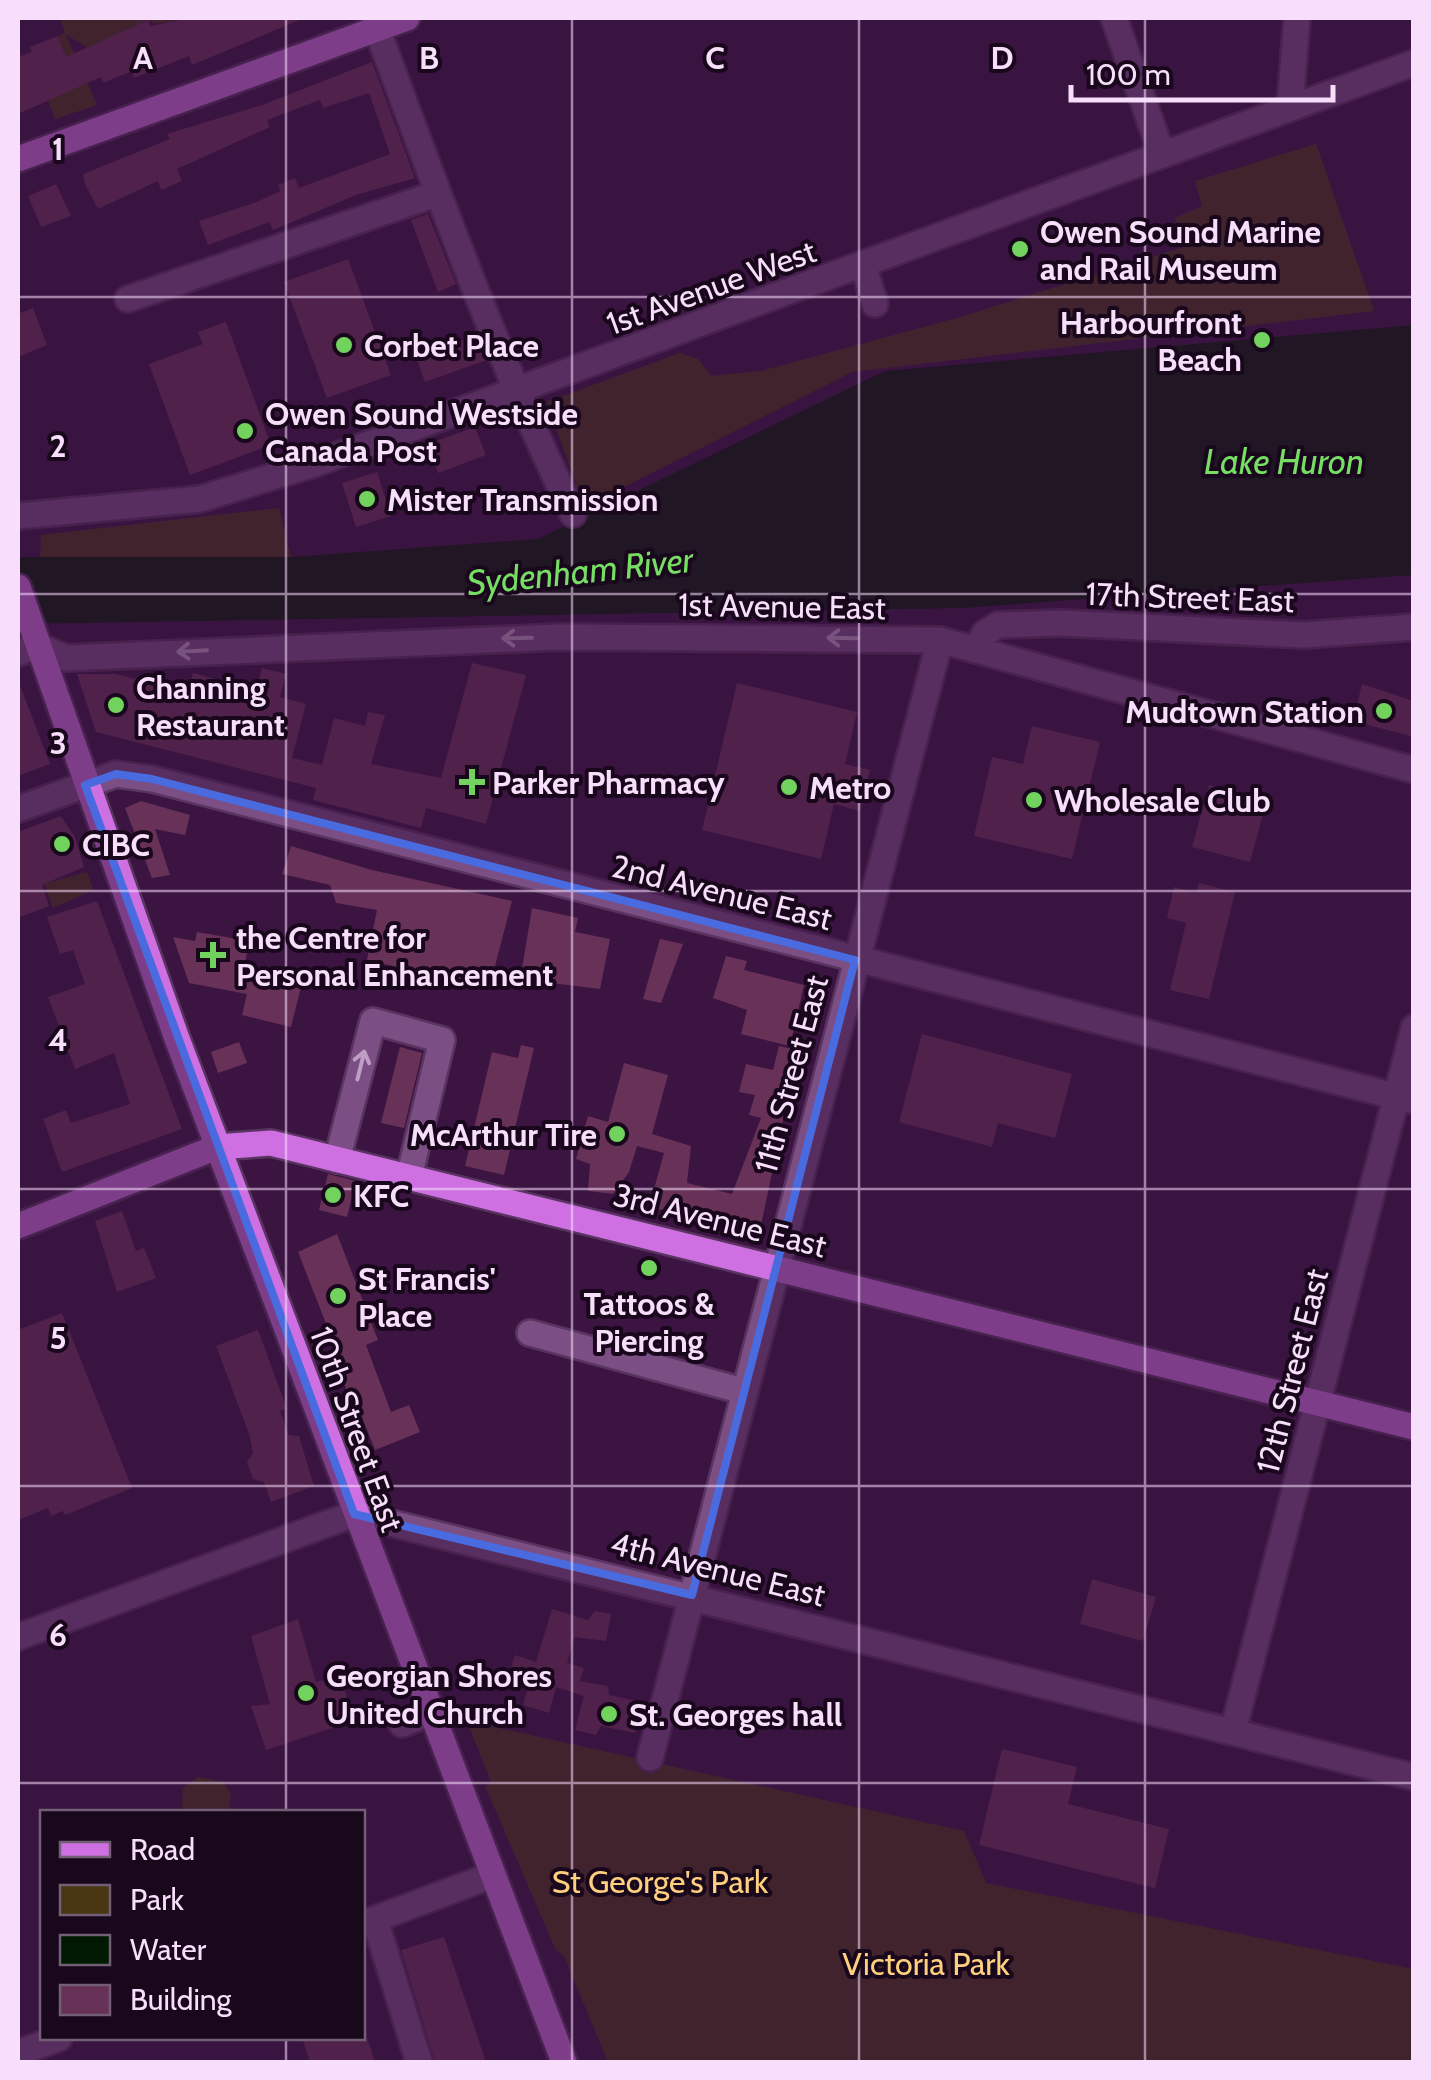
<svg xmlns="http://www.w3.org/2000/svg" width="1431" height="2080" viewBox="0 0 1431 2080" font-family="Cabin,sans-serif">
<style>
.green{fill:#493714}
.water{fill:#011900}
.building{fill:#683157}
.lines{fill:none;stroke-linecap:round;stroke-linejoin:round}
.minor-casing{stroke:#593460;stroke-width:30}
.major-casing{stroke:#593460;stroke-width:30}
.minor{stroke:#7b4e84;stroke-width:25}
.major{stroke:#ce70e1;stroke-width:25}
.oneway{stroke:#bf9dc5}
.marked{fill:none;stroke:#496bdf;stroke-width:8;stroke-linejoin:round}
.grid{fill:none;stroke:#f7defb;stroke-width:2.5;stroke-opacity:0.55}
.poi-dot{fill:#71d35e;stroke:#19081c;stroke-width:4}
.labels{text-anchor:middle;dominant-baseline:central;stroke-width:8;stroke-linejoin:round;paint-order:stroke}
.poi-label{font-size:32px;font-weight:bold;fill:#f7defb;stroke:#19081c;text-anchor:start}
.street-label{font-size:32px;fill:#f7defb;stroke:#19081c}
.park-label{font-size:32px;fill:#fdcf7e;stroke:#19081c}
.water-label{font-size:35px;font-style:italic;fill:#77dd64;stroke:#19081c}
.grid-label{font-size:32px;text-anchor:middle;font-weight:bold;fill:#f7defb;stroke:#19081c;stroke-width:8;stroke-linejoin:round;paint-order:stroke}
</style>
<rect width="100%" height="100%" fill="#3b1442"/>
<g class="green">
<path d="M60 18H190L156 24 147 20 89 48 66 35 97 105 55 119 48 100 77 86 58 36 65 33Z"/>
<path d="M1316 144 1374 311 852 372 584 507 547 402 680 353 698 359 711 376 761 371 957 318 1184 247 1175 218 1202 206 1195 181Z"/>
<path d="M279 508 291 557H40L41 535Z"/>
<path d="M87 872 93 890 53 908 44 884Z"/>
<path d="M467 1721 964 1831 986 1883 1413 1969V2062H608L564 1956 556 1950 485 1786 492 1784Z"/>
<path d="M198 1777 223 1782 231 1794 229 1812H182L183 1788Z"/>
</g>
<path class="water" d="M1413 325V575L963 608 18 624V557H291L538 539 885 371Z"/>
<g class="building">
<path d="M190 18 302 19 192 65 189 56 134 78 132 71 103 83 101 77 18 114V57L32 52 30 47 58 36 66 57 148 20 150 26Z"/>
<path d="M372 62 415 178 356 195 273 230 269 222 208 245 199 221 254 203 281 191 278 185 295 178 299 188 390 154 369 93 323 108 320 100 267 120 270 127 177 169 182 181 161 190 158 181 98 209 85 184 83 174 170 139 167 134 262 105Z"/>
<path d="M56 184 71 216 41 227 28 196Z"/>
<path d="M428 214 456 284 438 292 411 220Z"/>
<path d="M348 259 391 375 327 398 284 282Z"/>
<path d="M33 308 47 345 18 357V314Z"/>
<path d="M226 322 271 445 190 475 149 364 203 344 198 332Z"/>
<path d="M476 335 487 360 425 382 416 357Z"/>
<path d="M475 427 486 455 438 473 428 444Z"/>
<path d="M377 472 391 516 356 527 342 483Z"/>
<path d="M472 663 526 675 486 824 426 808 421 828 313 800 316 788 96 732 77 674H115L188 691 193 673 256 691 262 668 286 674 280 697 306 704 292 758 322 765 334 718 365 726 368 712 385 715 371 764 441 778Z"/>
<path d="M18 680 50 764 18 776Z"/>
<path d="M737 683 857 712 845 764 870 770 860 811 834 804 821 859 702 830Z"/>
<path d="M1362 684 1414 701V737L1353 721Z"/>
<path d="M1032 726 1100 742 1072 859 974 836 992 757 1023 764Z"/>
<path d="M1209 785 1267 800 1250 862 1192 847Z"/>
<path d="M141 801 190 815 185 835 155 829 170 875 152 878 125 808Z"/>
<path d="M61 816 75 837 84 867 42 885 49 906 18 918V832Z"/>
<path d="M291 846 372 870 512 901 495 966 479 972 471 984 367 960 377 910 336 903 330 885 282 874Z"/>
<path d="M1199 883 1235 892 1209 999 1170 990 1186 923 1167 918 1174 887 1196 893Z"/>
<path d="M97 901 182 1129 62 1172 43 1119 66 1110 71 1123 130 1104 114 1053 75 1069 48 997 85 984 73 950 60 954 47 917Z"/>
<path d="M532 908 578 918 575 932 610 939 600 989 535 981 536 974 522 969Z"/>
<path d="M197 932 249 941 245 964 303 979 291 1027 242 1015 247 994 189 983 173 937 195 941Z"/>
<path d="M660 939 683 944 661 1003 643 999Z"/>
<path d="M726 956 747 961 744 970 804 985 790 1046 741 1034 747 1010 713 998Z"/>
<path d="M922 1034 1072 1074 1055 1138 998 1123 992 1147 899 1122Z"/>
<path d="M239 1042 247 1063 218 1073 211 1052Z"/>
<path d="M521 1045 534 1048 504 1175 465 1166 492 1052 518 1058Z"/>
<path d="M779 1046 804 1052 786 1106 760 1230 649 1207 664 1153 637 1146 629 1172 613 1194 588 1191 590 1164 576 1159 588 1116 608 1122 624 1063 668 1075 652 1134 691 1146 687 1183 732 1194 761 1118 749 1115 755 1095 739 1092 746 1064 773 1070Z"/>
<path d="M400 1047 422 1053 404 1128 381 1123Z"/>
<path d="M328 1174 356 1181 347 1217 319 1210Z"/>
<path d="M122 1211 136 1251 144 1248 156 1278 117 1292 95 1221Z"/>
<path d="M337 1234 378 1340 366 1345 391 1412 409 1405 420 1432 375 1450 358 1407 353 1409 337 1363 341 1362 298 1252Z"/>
<path d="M62 1313 132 1488 65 1515 63 1511 51 1516 48 1508 18 1520V1330Z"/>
<path d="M258 1330 287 1409 280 1411 289 1435 299 1436 314 1486 271 1502 264 1482 253 1479 247 1462 253 1453 249 1434 216 1346Z"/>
<path d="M1092 1579 1156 1597 1143 1641 1080 1624Z"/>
<path d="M552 1609 588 1620 595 1611 611 1614 606 1641 575 1637 567 1663 584 1668 580 1681 608 1686 609 1695 641 1702 635 1733 601 1726 596 1735 575 1730 584 1696 556 1687 549 1713 523 1705 531 1678 510 1671 515 1655 536 1662Z"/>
<path d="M298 1619 316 1682 340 1675 354 1721 266 1750 251 1706 270 1704 251 1636Z"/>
<path d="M1002 1749 1077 1767 1068 1804 1169 1829 1155 1888 979 1845Z"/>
<path d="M444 1937 486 2062H435L401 1950Z"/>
<path d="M302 2038H367L375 2062H310Z"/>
</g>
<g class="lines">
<g class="minor-casing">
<g id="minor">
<path d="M373 18C435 186 495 352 573 514"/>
<path d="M1114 18 1161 152"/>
<path d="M1290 107 1297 18"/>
<path d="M863 265 875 304"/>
<path d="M128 299 436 194"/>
<path d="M18 516 200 499 314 464 1414 63"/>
<path d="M975 650 985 633 998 625 1061 623 1304 635 1414 627"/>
<path d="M18 653 38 646 66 658 559 637 940 640 1414 770"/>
<path d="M18 809 116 774 152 779 1414 1101"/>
<path d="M337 1160 373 1021 442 1040 409 1177"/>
<path d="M530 1333 743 1391"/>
<path d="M18 1637 354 1514 1414 1777"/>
<path d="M402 1724 429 1713"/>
<path d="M1233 1731 1414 1028"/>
<path d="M650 1758 940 640"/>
<path d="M375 1920 419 2062"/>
<path d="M362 1924 490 1876"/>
<path d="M18 2053 59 2038"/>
</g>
</g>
<g class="major-casing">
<g id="major">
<path d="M18 159 407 18"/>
<path d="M18 587 176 1036 564 2062"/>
<path d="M18 1226 217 1147 271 1143 1414 1427"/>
</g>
</g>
<use href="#minor" class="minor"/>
<use href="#major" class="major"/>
</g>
<defs><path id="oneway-shaft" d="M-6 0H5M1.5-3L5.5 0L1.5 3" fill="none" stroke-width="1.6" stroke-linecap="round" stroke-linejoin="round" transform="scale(2.5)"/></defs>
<g class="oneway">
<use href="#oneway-shaft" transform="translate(517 638) rotate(179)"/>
<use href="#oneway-shaft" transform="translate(842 638) rotate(-179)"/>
<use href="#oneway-shaft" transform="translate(192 651) rotate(177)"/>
<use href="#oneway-shaft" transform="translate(361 1065) rotate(-76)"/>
</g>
<path d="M0 0H1431V2080H0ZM116 774 152 779 855 960 692 1595 354 1514 85 785Z" fill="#3b1442" fill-opacity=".55" fill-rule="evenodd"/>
<path class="marked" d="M116 774 152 779 855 960 692 1595 354 1514 85 785Z"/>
<path class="grid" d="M286 18V1812M572 18V2062M859 18V2062M1145 18V2062M18 297H1414M18 594H1414M18 891H1414M18 1189H1414M18 1486H1414M18 1783H1414M286 2038V2062"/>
<g class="poi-dot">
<circle cx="1020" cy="249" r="10"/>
<circle cx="1262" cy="340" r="10"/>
<circle cx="344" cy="345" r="10"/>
<circle cx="245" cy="431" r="10"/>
<circle cx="367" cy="499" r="10"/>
<circle cx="116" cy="705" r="10"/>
<circle cx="1384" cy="711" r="10"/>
<path d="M467 767h10v10h10v10h-10v10h-10v-10h-10v-10h10z"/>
<circle cx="789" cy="787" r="10"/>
<circle cx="1034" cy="800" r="10"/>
<circle cx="62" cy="844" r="10"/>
<path d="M208 940h10v10h10v10h-10v10h-10v-10h-10v-10h10z"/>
<circle cx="617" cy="1134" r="10"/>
<circle cx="333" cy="1195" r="10"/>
<circle cx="649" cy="1268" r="10"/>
<circle cx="338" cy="1296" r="10"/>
<circle cx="306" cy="1693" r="10"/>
<circle cx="609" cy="1714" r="10"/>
</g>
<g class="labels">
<g class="poi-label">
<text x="1040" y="231">Owen Sound Marine<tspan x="1040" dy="37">and Rail Museum</tspan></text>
<text x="1242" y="322" text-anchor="end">Harbourfront<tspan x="1242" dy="37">Beach</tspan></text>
<text x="364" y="345">Corbet Place</text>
<text x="265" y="413">Owen Sound Westside<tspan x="265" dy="37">Canada Post</tspan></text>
<text x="387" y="499">Mister Transmission</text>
<text x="136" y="687">Channing<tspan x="136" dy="37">Restaurant</tspan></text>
<text x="1364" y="711" text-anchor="end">Mudtown Station</text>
<text x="492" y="782">Parker Pharmacy</text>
<text x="809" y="787">Metro</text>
<text x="1054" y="800">Wholesale Club</text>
<text x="82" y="844">CIBC</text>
<text x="236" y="937">the Centre for<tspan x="236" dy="37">Personal Enhancement</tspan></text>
<text x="597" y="1134" text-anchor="end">McArthur Tire</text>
<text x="353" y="1195">KFC</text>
<text x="358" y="1278">St Francis'<tspan x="358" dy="37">Place</tspan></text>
<text x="649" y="1303" text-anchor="middle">Tattoos &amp;<tspan x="649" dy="37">Piercing</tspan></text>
<text x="326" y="1675">Georgian Shores<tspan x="326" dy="37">United Church</tspan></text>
<text x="629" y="1714">St. Georges hall</text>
</g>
<g class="street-label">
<text transform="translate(711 287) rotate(-20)">1st Avenue West</text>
<text transform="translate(1190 597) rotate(2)">17th Street East</text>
<text transform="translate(782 606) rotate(1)">1st Avenue East</text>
<text transform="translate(722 892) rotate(14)">2nd Avenue East</text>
<text transform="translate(791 1074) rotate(-75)">11th Street East</text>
<text transform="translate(720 1220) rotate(14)">3rd Avenue East</text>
<text transform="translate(1292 1371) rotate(-76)">12th Street East</text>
<text transform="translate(357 1429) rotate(70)">10th Street East</text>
<text transform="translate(718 1569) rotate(14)">4th Avenue East</text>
</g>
<g class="park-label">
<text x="660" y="1881">St George's Park</text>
<text x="926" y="1963">Victoria Park</text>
</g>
<g class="water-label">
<text x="1284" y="461">Lake Huron</text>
<text transform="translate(580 571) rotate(-6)">Sydenham River</text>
</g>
</g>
<g class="grid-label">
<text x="143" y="69">A</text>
<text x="429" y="69">B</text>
<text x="715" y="69">C</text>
<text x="1002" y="69">D</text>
<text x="58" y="160">1</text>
<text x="58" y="457">2</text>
<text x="58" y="754">3</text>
<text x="58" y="1051">4</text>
<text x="58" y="1349">5</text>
<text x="58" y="1646">6</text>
</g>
<rect width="1431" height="2080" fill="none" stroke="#f7defb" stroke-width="40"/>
<rect x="40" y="1810" width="325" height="230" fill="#19081c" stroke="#725e75" stroke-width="2.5"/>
<rect x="60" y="1842" width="50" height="15" fill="#ce70e1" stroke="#725e75" stroke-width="2.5"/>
<text x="130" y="1860" font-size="30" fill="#f7defb">Road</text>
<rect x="60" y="1885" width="50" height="30" fill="#493714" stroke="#725e75" stroke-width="2.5"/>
<text x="130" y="1910" font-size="30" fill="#f7defb">Park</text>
<rect x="60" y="1935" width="50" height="30" fill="#011900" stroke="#725e75" stroke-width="2.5"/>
<text x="130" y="1960" font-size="30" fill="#f7defb">Water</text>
<rect x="60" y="1985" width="50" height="30" fill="#683157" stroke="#725e75" stroke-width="2.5"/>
<text x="130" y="2010" font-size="30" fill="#f7defb">Building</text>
<path d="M1071 85v15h262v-15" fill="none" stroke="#f7defb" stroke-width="5"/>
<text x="1086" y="85" font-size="30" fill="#f7defb" stroke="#19081c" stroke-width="8" paint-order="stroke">100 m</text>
</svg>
